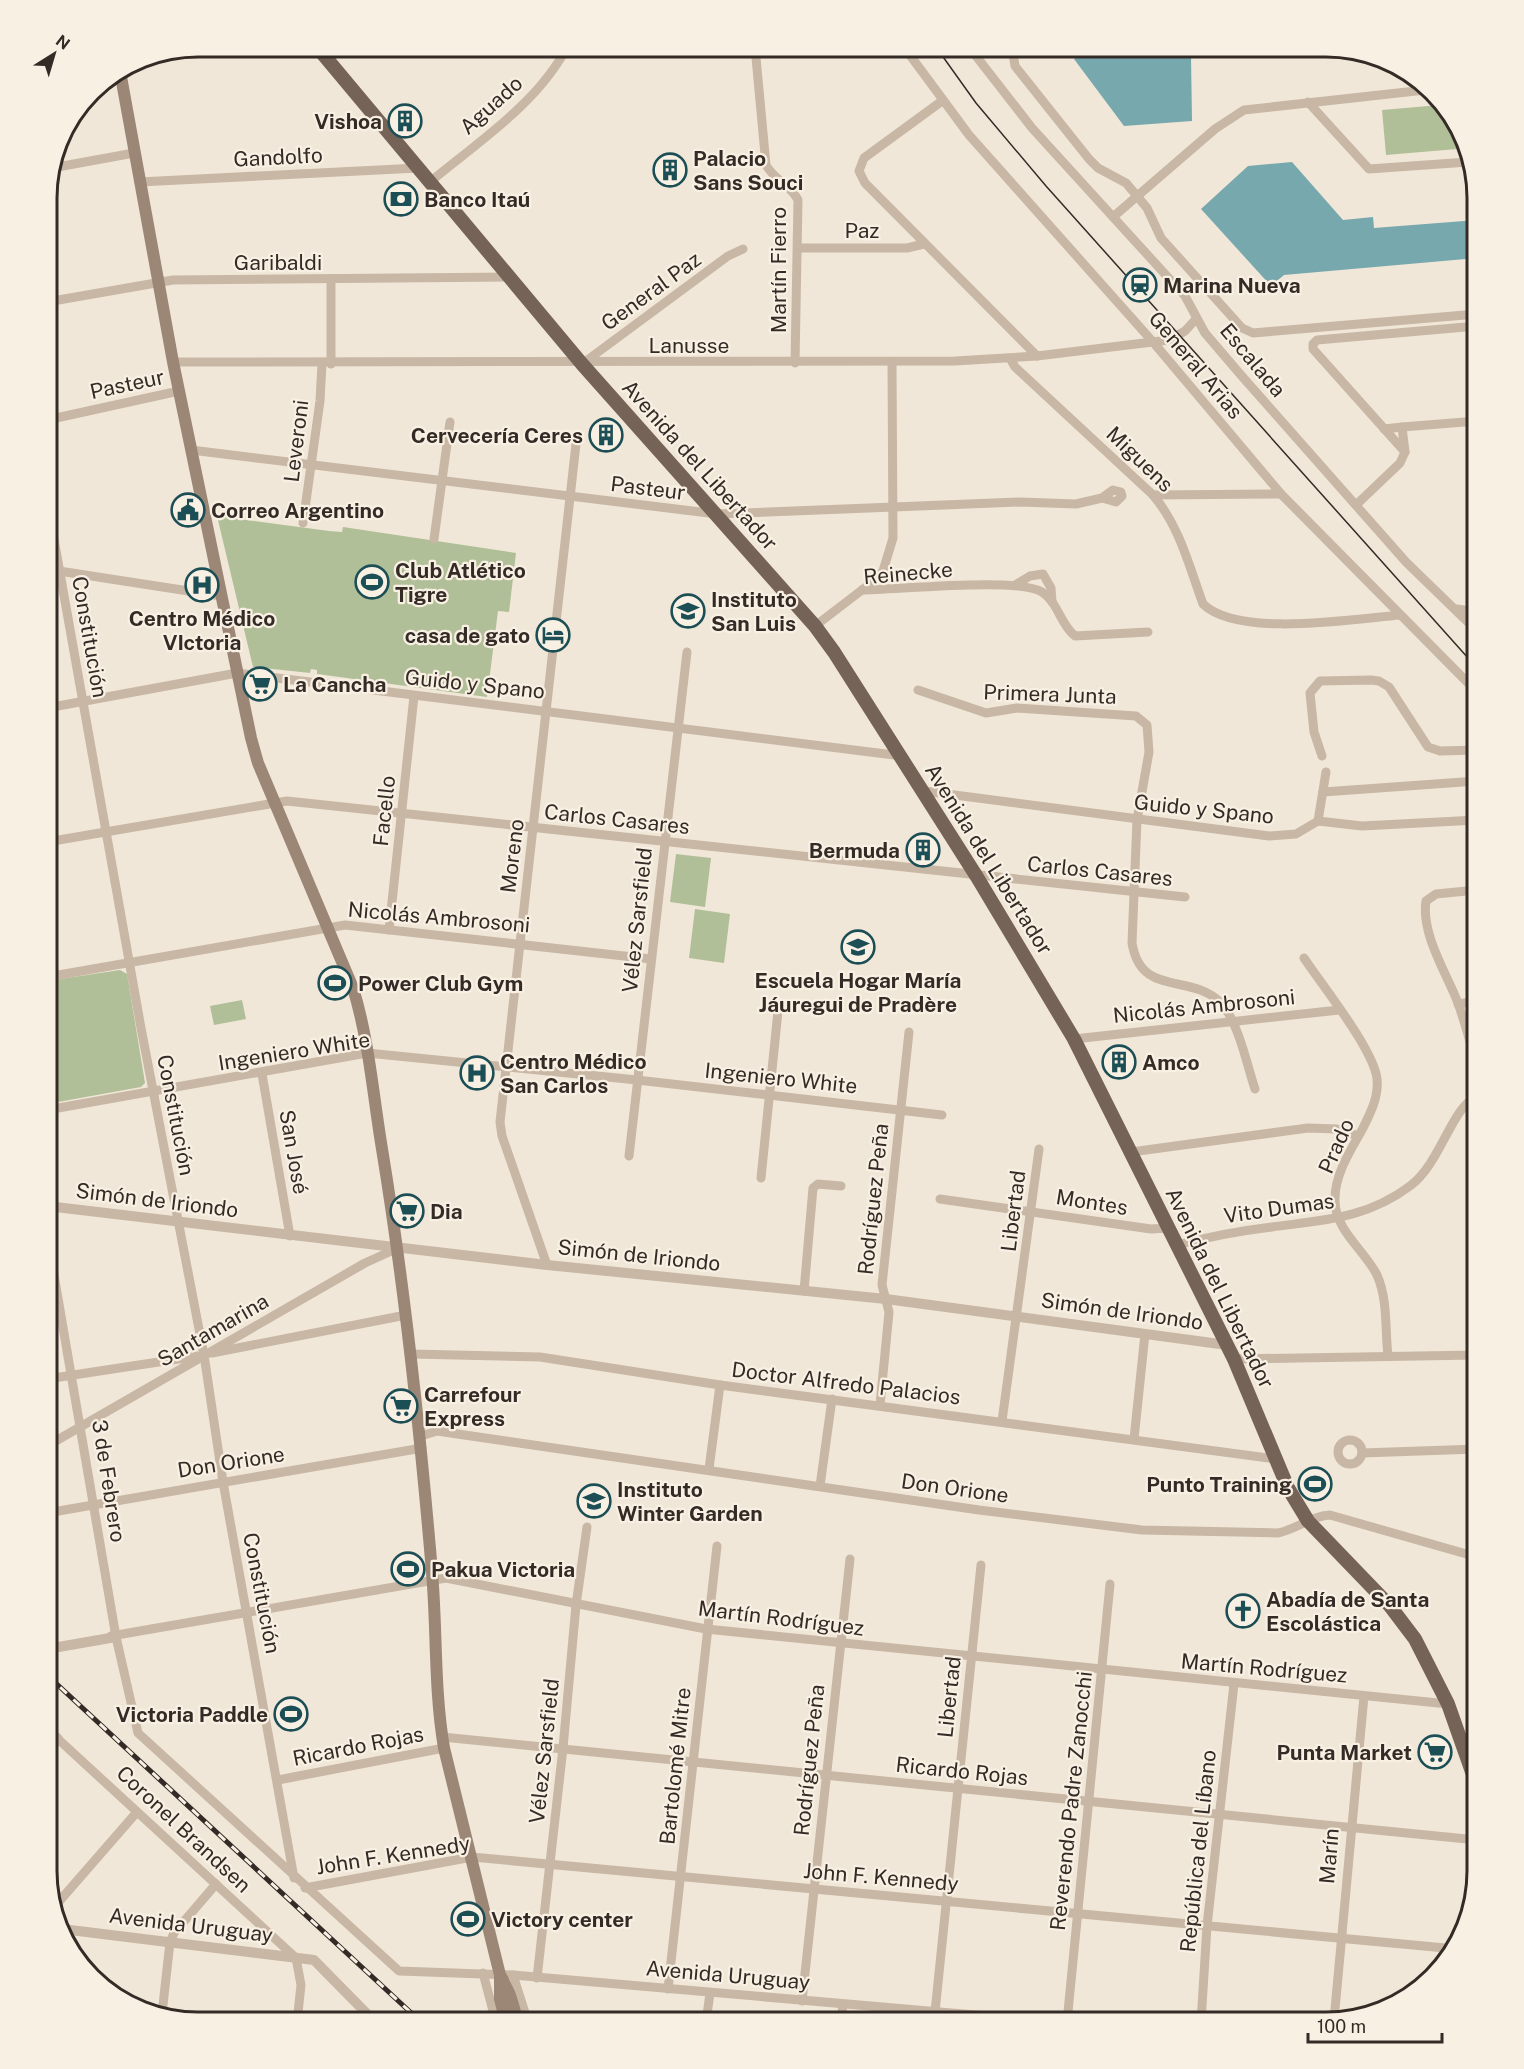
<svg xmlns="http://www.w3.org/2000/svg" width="1524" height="2069" viewBox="0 0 1524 2069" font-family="'Public Sans',sans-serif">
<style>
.green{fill:#b0bf98}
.water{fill:#77a8ae}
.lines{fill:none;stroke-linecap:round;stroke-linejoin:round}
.minor{stroke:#c8b7a4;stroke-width:9}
.tertiary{stroke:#c8b7a4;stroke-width:10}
.secondary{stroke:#9c8676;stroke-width:12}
.primary{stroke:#766357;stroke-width:14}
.tram{stroke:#342b26;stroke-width:1.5}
.rail-casing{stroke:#342b26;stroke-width:5}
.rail{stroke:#f9f0e4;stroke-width:3;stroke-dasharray:9;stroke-linecap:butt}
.labels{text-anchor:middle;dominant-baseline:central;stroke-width:4.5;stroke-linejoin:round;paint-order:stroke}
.street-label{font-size:21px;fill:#342b26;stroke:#f9f0e4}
.poi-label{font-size:21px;font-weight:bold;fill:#342b26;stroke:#f9f0e4;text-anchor:start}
.rim{fill:none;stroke:#342b26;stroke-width:3}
</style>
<rect width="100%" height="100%" fill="#f1e7d8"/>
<g class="green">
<path d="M1440 105 1454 119 1457 149 1386 155 1382 110Z"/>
<path d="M217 516 329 531 342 532 343 527 516 553 509 612 498 611 487 697 317 674V670L311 669 310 673 253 667Z"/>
<path d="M676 854 711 858 705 907 670 902Z"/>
<path d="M695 909 730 914 724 963 689 958Z"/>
<path d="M120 970 127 974 145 1083 141 1087 47 1104V981Z"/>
<path d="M242 1000 246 1019 214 1025 210 1006Z"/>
</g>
<g class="water">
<path d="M1091 47H1300L1191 56 1192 121 1124 126 1074 59Z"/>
<path d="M1292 162 1343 220 1373 217 1374 228 1477 220V258L1284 275 1271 286 1201 209 1248 166Z"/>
</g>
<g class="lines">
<g class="minor">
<path d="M755 47 766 165C774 180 791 185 798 200L795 363"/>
<path d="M904 47 969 135 1153 342 1281 494 1477 692"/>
<path d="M969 47 1032 128 1185 296 1205 333 1240 374 1406 562 1477 631"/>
<path d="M1012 47 1015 66 1089 159 1098 168 1126 183 1137 196 1147 208 1161 238 1242 328 1253 333 1477 314"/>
<path d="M942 101 864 158 859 171 865 183 1037 356"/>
<path d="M1308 102 1369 169 1468 162"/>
<path d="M52 168 134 153"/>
<path d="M139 182 418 168"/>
<path d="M430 182C478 142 538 103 567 47"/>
<path d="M1113 217 1215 129 1244 110 1425 90"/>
<path d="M799 248H907L924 244"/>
<path d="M331 281V364"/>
<path d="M47 302 173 280 511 277"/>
<path d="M1010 358 1015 367 1153 495C1180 527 1189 566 1203 604 1238 638 1353 619 1400 615"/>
<path d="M173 362 955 361 1037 356 1169 340 1185 331 1196 319"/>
<path d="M582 364 728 256 743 249"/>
<path d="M47 420 179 391"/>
<path d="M1402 427 1477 421"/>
<path d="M1384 429 1402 427 1405 452"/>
<path d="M191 450 717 514 1020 502 1076 504 1102 498 1113 490 1121 492 1122 496 1116 502 1102 498"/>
<path d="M1153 495 1281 494"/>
<path d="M47 500 141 1028 204 1355 223 1482 294 1878"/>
<path d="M1356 505 1400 463 1405 452 1313 349V344L1317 340 1477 326"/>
<path d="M303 523 320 401 322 364"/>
<path d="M434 539 450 422"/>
<path d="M47 573 59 571 221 596"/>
<path d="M1015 585 1030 576 1043 574 1051 588 1052 602"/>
<path d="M862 590C896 590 1019 577 1042 592 1058 602 1060 624 1075 636L1148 632"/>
<path d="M1457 609 1477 612"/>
<path d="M815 626 875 580 883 571 893 538 892 363"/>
<path d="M918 690 986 713 1017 708 1136 716 1147 725 1149 752 1137 820 1132 943C1141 998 1190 972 1221 1003 1238 1021 1247 1065 1255 1089"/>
<path d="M47 708 237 673 902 756"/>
<path d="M1322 756 1314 732 1310 693 1320 681 1371 680 1379 681 1389 687 1428 747 1440 751 1477 750"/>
<path d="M924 791 1269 836 1296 834 1318 821 1362 826 1477 820"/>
<path d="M1323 792 1477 781"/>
<path d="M1318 821 1326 772"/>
<path d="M47 842 287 801 1185 897"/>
<path d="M389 930 414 696"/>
<path d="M1304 958C1322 985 1374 1050 1377 1079 1379 1097 1370 1114 1362 1130 1350 1151 1334 1176 1335 1201 1335 1230 1365 1251 1377 1275 1388 1299 1385 1331 1388 1356"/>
<path d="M47 977 345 925 651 959"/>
<path d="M1458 1004 1477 1001"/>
<path d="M1074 1039 1339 1010"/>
<path d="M1477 1066C1471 1045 1465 1023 1458 1003 1446 972 1421 934 1426 901L1436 894 1477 890"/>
<path d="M262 1074 290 1236"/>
<path d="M47 1110 367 1053 637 1080 942 1115"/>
<path d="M1131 1152 1308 1128 1337 1129 1358 1136"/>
<path d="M629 1156 687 652"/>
<path d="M761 1178 778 1011"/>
<path d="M940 1199 1151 1229 1168 1228"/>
<path d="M47 1234 116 1637 138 1733 399 1971 513 1975 1054 2022"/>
<path d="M1177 1245C1208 1237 1239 1231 1272 1227 1323 1220 1366 1219 1410 1186 1441 1163 1451 1108 1477 1096"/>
<path d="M547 1265 502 1136 500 1122 576 444"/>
<path d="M804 1291 813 1188 818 1184 841 1186"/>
<path d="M212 1353 406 1315"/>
<path d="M411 1354 540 1357 720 1385 1276 1459"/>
<path d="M1234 1359 1477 1355"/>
<path d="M47 1379 198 1356"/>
<path d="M880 1405 889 1312 882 1285 909 1032"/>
<path d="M1002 1421 1039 1149"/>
<path d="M421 1436 437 1431 979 1510 1142 1530 1278 1533C1297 1529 1311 1516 1330 1515L1477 1557"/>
<path d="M1134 1439 1145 1334"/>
<circle cx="1350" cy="1452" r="12"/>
<path d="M47 1446 365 1263 398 1248"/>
<path d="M1362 1453 1477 1449"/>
<path d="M709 1469 720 1385"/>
<path d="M820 1486 832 1399"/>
<path d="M47 1513 422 1448"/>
<path d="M111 1636 446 1578 706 1629 1448 1704"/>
<path d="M442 1737 1477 1840"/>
<path d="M58 1739 296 1958 301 1985 297 2022"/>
<path d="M278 1780 444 1748"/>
<path d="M305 1888 472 1857 1456 1949"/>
<path d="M56 1905 137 1812"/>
<path d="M483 1973 496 2022"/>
<path d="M513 1975 528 2022"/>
<path d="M537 1978 563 1748 576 1605 587 1527"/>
<path d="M668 1989 717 1546"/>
<path d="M802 2001 850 1559"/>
<path d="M935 2012 981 1565"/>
<path d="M162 2014 170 1942 174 1933 216 1884"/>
<path d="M1334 2020 1364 1696"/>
<path d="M706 2022 710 1993"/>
<path d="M841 2022 843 2004"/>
<path d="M1067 2022 1110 1584"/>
<path d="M1201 2022 1207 1926 1234 1684"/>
</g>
<g class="tertiary">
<path d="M47 1206 547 1265 886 1299 1227 1345"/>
<path d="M47 1649 116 1637"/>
<path d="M47 1752 58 1739 47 1729"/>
<path d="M62 1929 314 1960 375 2022"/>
</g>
<g class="secondary">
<path d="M120 71 173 362 251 738 258 763 353 988C369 1040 373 1095 382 1149 405 1289 420 1430 432 1572 437 1630 434 1689 444 1748L500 1975V1999L506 2022"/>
<path d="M502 1978 510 1995 518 2022"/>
</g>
<path class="primary" d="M317 47 582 364 815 626 834 652 977 877 1074 1039 1234 1359 1288 1488 1308 1521 1390 1606 1415 1639 1448 1704 1477 1786"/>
<path class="tram" d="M936 47 976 103 1046 186 1477 668"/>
<g class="rail-casing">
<path id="rail" d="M47 1675 421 2022"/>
</g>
<use href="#rail" class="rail"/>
</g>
<defs>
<g id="building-ring" transform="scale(1.725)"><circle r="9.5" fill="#f9f0e4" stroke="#1c4e55" stroke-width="1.5"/><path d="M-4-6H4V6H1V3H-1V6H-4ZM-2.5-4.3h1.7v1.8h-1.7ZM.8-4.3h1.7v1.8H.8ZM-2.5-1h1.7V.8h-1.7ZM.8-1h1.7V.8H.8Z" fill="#1c4e55"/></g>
<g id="bank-ring" transform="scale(1.725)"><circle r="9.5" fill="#f9f0e4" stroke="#1c4e55" stroke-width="1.5"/><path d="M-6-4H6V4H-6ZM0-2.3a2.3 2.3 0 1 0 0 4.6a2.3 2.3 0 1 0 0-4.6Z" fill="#1c4e55"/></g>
<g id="station-ring" transform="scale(1.725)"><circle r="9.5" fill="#f9f0e4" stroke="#1c4e55" stroke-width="1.5"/><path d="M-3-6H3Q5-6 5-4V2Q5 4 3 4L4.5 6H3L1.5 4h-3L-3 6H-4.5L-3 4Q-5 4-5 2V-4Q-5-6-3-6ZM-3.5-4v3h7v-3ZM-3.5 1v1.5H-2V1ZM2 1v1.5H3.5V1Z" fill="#1c4e55"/></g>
<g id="civic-ring" transform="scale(1.725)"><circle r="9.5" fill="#f9f0e4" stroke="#1c4e55" stroke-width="1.5"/><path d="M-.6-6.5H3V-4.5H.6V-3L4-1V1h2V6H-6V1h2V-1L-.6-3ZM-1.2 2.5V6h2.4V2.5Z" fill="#1c4e55"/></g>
<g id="stadium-ring" transform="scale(1.725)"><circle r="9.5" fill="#f9f0e4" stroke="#1c4e55" stroke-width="1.5"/><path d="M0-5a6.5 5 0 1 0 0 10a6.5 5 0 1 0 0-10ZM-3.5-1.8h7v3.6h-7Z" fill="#1c4e55"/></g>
<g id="hospital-ring" transform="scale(1.725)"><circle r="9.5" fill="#f9f0e4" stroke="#1c4e55" stroke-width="1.5"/><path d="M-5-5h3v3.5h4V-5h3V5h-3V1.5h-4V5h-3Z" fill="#1c4e55"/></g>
<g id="school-ring" transform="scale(1.725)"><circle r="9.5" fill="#f9f0e4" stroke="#1c4e55" stroke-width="1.5"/><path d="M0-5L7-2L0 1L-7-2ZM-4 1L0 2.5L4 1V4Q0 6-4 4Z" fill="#1c4e55"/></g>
<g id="hotel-ring" transform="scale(1.725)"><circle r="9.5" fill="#f9f0e4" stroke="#1c4e55" stroke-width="1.5"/><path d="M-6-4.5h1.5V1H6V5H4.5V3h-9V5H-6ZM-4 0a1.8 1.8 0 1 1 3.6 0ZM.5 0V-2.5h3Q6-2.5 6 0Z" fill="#1c4e55"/></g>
<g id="supermarket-ring" transform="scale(1.725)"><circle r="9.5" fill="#f9f0e4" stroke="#1c4e55" stroke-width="1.5"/><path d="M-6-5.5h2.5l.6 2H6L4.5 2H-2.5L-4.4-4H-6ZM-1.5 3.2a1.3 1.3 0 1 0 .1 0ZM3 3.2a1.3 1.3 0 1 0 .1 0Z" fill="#1c4e55"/></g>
<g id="church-ring" transform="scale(1.725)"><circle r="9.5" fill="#f9f0e4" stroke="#1c4e55" stroke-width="1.5"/><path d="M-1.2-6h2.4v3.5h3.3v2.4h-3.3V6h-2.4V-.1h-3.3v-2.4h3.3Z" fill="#1c4e55"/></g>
</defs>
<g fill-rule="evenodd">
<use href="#building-ring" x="405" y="121"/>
<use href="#building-ring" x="670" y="170"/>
<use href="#bank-ring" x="401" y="199"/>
<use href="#station-ring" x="1140" y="285"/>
<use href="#building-ring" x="606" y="435"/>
<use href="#civic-ring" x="188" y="510"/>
<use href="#stadium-ring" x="372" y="582"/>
<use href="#hospital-ring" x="202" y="585"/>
<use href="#school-ring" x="688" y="611"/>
<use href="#hotel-ring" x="553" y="635"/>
<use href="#supermarket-ring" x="260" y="684"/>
<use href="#building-ring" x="923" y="850"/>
<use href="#school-ring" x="858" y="947"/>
<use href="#stadium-ring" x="335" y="983"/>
<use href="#building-ring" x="1119" y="1062"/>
<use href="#hospital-ring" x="477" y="1073"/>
<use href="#supermarket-ring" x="407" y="1211"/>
<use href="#supermarket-ring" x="401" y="1406"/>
<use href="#stadium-ring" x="1315" y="1484"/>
<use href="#school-ring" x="594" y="1501"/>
<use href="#stadium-ring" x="408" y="1569"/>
<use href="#church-ring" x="1243" y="1611"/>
<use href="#stadium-ring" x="291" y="1714"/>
<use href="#supermarket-ring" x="1435" y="1752"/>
<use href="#stadium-ring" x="468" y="1919"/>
</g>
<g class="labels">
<g class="street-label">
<text transform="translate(491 105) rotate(-42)">Aguado</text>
<text transform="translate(278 157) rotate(-3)">Gandolfo</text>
<text x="862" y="230">Paz</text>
<text x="278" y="262">Garibaldi</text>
<text transform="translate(778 270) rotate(-90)">Martín Fierro</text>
<text transform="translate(651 291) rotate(-36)">General Paz</text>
<text x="689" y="345">Lanusse</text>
<text transform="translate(1253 360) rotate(50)">Escalada</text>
<text transform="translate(1196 365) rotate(50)">General Arias</text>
<text transform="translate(127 384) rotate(-12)">Pasteur</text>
<text transform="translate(296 441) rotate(-83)">Leveroni</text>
<text transform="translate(1140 459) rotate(44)">Miguens</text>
<text transform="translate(700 465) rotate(48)">Avenida del Libertador</text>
<text transform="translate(648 488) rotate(7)">Pasteur</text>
<text transform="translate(908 573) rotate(-5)">Reinecke</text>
<text transform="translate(90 637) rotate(80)">Constitución</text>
<text transform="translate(475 684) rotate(6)">Guido y Spano</text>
<text transform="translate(1050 694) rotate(2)">Primera Junta</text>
<text transform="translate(1204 809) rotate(6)">Guido y Spano</text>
<text transform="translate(384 811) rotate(-84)">Facello</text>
<text transform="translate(617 819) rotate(6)">Carlos Casares</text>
<text transform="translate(512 856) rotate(-83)">Moreno</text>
<text transform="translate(989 859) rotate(58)">Avenida del Libertador</text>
<text transform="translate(1100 871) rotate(6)">Carlos Casares</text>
<text transform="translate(439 917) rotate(5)">Nicolás Ambrosoni</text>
<text transform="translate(637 920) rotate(-84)">Vélez Sarsfield</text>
<text transform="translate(1204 1006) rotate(-6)">Nicolás Ambrosoni</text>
<text transform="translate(294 1051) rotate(-9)">Ingeniero White</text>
<text transform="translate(781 1078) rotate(6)">Ingeniero White</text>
<text transform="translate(176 1115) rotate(79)">Constitución</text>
<text transform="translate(1336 1146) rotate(-66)">Prado</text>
<text transform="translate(294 1152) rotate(80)">San José</text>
<text transform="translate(873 1199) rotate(-84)">Rodríguez Peña</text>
<text transform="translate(157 1200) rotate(7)">Simón de Iriondo</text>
<text transform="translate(1092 1202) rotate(9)">Montes</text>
<text transform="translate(1279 1208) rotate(-8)">Vito Dumas</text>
<text transform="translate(1013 1211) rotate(-83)">Libertad</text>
<text transform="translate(639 1255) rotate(6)">Simón de Iriondo</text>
<text transform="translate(1220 1288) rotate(64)">Avenida del Libertador</text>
<text transform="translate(1122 1311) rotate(8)">Simón de Iriondo</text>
<text transform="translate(213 1330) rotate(-30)">Santamarina</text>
<text transform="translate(846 1383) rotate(7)">Doctor Alfredo Palacios</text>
<text transform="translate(231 1462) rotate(-9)">Don Orione</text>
<text transform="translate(109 1481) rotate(81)">3 de Febrero</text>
<text transform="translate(955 1488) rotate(8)">Don Orione</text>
<text transform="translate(262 1593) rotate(79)">Constitución</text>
<text transform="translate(781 1618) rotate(7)">Martín Rodríguez</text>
<text transform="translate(1264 1668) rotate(5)">Martín Rodríguez</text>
<text transform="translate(949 1697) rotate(-84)">Libertad</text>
<text transform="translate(358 1746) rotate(-11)">Ricardo Rojas</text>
<text transform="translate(544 1751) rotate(-84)">Vélez Sarsfield</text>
<text transform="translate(809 1760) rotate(-84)">Rodríguez Peña</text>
<text transform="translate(675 1766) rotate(-84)">Bartolomé Mitre</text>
<text transform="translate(962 1771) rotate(6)">Ricardo Rojas</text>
<text transform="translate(1071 1801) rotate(-84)">Reverendo Padre Zanocchi</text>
<text transform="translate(184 1829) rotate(43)">Coronel Brandsen</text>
<text transform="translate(1198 1851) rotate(-84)">República del Líbano</text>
<text transform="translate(393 1855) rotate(-9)">John F. Kennedy</text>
<text transform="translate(1329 1856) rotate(-85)">Marín</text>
<text transform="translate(881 1877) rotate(5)">John F. Kennedy</text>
<text transform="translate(191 1925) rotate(7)">Avenida Uruguay</text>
<text transform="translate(728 1975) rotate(5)">Avenida Uruguay</text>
</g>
<g class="poi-label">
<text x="382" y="121" text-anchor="end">Vishoa</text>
<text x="693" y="158">Palacio<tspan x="693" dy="24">Sans Souci</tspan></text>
<text x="424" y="199">Banco Itaú</text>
<text x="1163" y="285">Marina Nueva</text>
<text x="583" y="435" text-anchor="end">Cervecería Ceres</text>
<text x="211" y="510">Correo Argentino</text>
<text x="395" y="570">Club Atlético<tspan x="395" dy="24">Tigre</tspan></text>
<text x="711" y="599">Instituto<tspan x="711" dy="24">San Luis</tspan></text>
<text x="202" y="618" text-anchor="middle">Centro Médico<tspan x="202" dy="24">VIctoria</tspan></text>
<text x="530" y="635" text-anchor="end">casa de gato</text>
<text x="283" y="684">La Cancha</text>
<text x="900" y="850" text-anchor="end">Bermuda</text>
<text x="858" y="980" text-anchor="middle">Escuela Hogar María<tspan x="858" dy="24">Jáuregui de Pradère</tspan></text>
<text x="358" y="983">Power Club Gym</text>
<text x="500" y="1061">Centro Médico<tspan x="500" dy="24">San Carlos</tspan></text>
<text x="1142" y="1062">Amco</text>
<text x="430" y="1211">Dia</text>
<text x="424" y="1394">Carrefour<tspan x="424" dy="24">Express</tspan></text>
<text x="1292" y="1484" text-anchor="end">Punto Training</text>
<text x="617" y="1489">Instituto<tspan x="617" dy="24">Winter Garden</tspan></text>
<text x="431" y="1569">Pakua Victoria</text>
<text x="1266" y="1599">Abadía de Santa<tspan x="1266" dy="24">Escolástica</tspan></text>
<text x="268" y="1714" text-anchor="end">Victoria Paddle</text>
<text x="1412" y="1752" text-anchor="end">Punta Market</text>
<text x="491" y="1919">Victory center</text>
</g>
</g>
<path d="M0 0H1524V2069H0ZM198 57H1326A141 141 0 0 1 1467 198V1871A141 141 0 0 1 1326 2012H198A141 141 0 0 1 57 1871V198A141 141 0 0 1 198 57Z" fill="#f9f0e4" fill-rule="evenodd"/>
<path class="rim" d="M198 57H1326A141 141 0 0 1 1467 198V1871A141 141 0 0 1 1326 2012H198A141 141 0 0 1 57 1871V198A141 141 0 0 1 198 57Z"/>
<g transform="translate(54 54) rotate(37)" stroke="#f9f0e4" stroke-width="4.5" paint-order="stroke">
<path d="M0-4.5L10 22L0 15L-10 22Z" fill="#342b26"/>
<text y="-9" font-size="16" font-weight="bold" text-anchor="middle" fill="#342b26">N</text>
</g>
<path d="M1308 2033v9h134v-9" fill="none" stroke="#342b26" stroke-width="3"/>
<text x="1317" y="2033" font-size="18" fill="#342b26" stroke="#f9f0e4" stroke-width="4.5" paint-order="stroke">100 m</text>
</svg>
